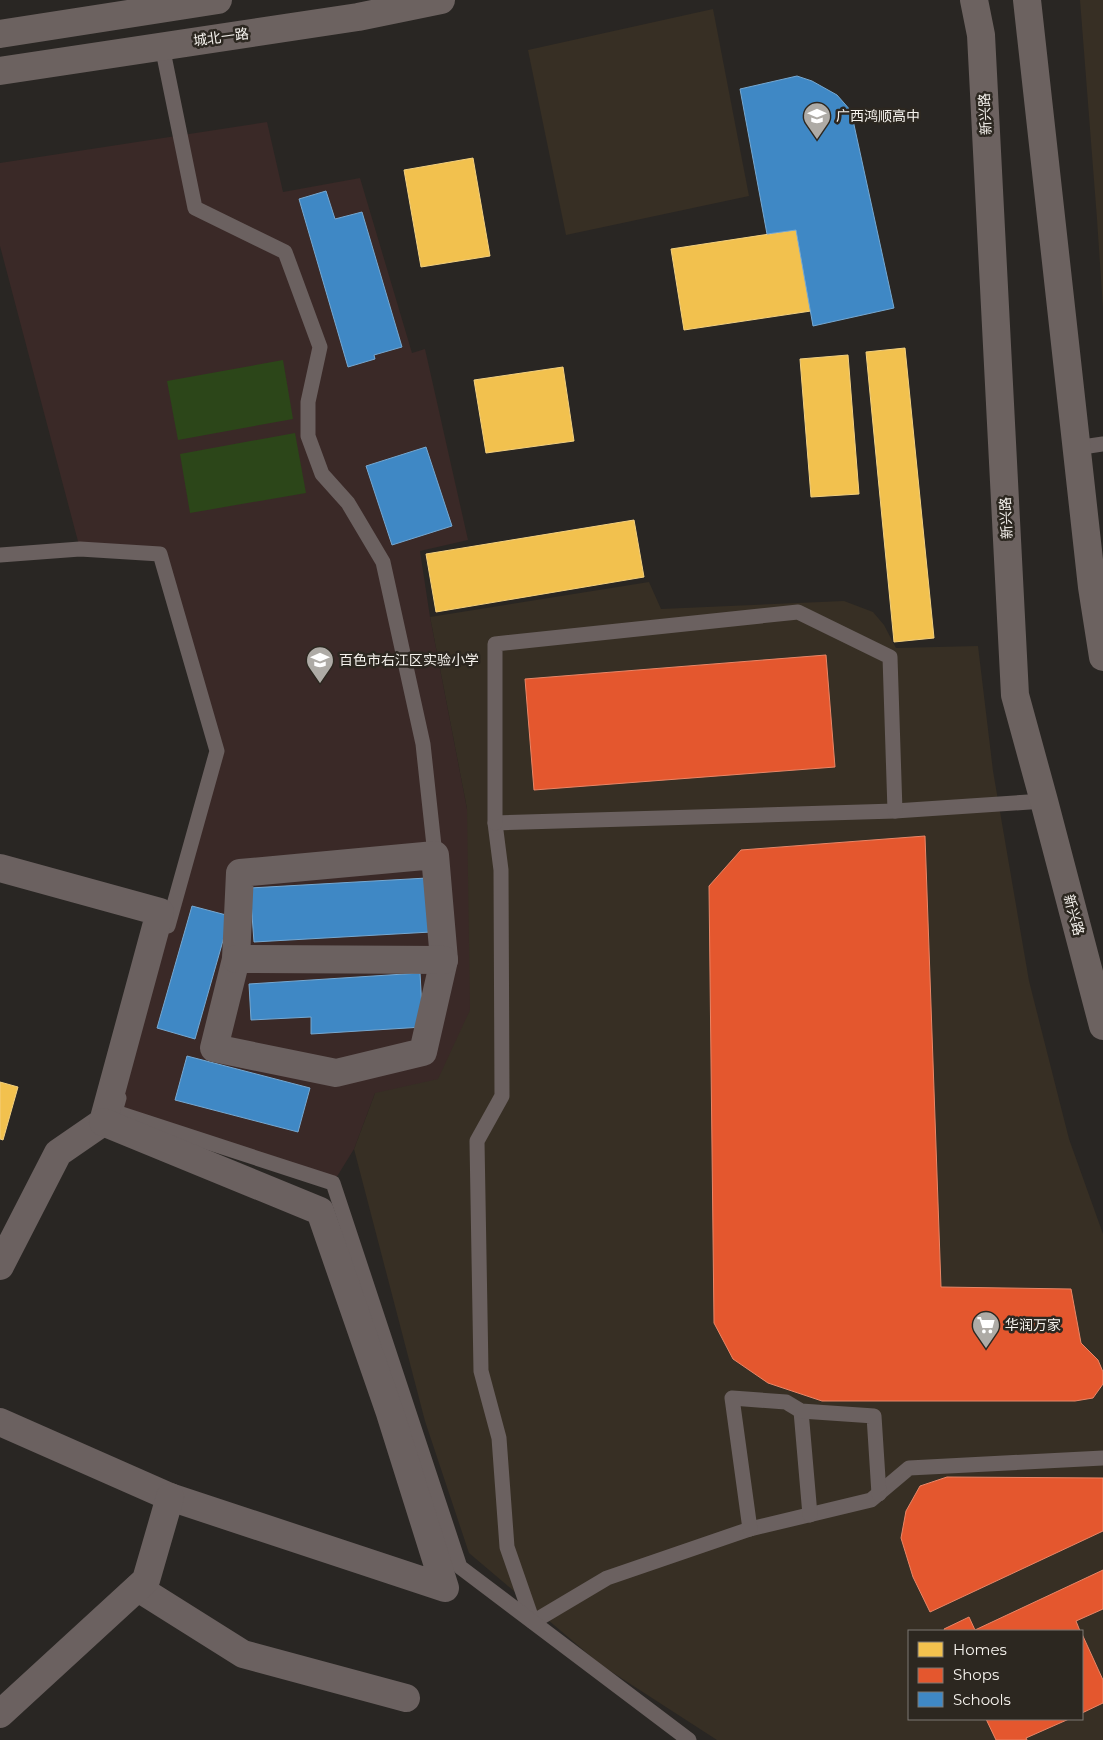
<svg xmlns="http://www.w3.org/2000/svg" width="1103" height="1740" viewBox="0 0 1103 1740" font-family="Montserrat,'Noto Sans SC',sans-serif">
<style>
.built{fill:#372f24;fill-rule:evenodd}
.education{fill:#3a2927}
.green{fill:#2c4619}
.homes{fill:#f2c14e;stroke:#f3d07e}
.shops{fill:#e4572e;stroke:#e98667}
.schools{fill:#3f88c5;stroke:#76a8d1}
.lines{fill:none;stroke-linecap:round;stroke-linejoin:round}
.service{stroke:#6b6160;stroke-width:15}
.minor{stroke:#6b6160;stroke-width:28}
.primary{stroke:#6c6260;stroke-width:28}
.labels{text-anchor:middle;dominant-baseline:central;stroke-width:5;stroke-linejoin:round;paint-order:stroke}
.street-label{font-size:14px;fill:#f5f2ed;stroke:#2c2720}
.poi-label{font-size:14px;fill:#f5f2ed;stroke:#2c2720;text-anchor:start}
</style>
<rect width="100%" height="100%" fill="#292623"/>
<g class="built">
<path d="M1080 0H1103V309L1097 219Z"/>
<path d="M713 9 749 196 566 235 528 50Z"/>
<path d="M649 582 661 609 844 601 873 612 884 625 896 648 978 646 993 771 1029 981 1069 1139 1103 1234V1740H717L601 1665 469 1553 425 1421 354 1149 375 1093 467 809 430 617ZM909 1631H1082V1719H909Z"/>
</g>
<path class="education" d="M267 122 283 192 360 178 412 353 425 349 468 540 420 551 430 617 467 809 470 1010 438 1079 375 1093 354 1149 333 1183 115 1112 217 751 160 554 80 549 0 246V163Z"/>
<g class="green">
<path d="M283 360 293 419 178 440 167 381Z"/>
<path d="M295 433 306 493 190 513 180 454Z"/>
</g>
<g class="homes">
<path d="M473 158 490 256 421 267 404 170Z"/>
<path d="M796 230 811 311 684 330 671 249Z"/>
<path d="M905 348 934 638 894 642 866 352Z"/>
<path d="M848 355 859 494 811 497 800 359Z"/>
<path d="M563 367 574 441 486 453 474 380Z"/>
<path d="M634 520 644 577 436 612 426 554Z"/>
<path d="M0 1082 18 1087 3 1140 0 1139Z"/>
</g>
<g class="shops">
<path d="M826 655 835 767 534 790 525 679Z"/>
<path d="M925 836 941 1287 1071 1289 1081 1343 1098 1360 1103 1372V1384L1093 1398 1075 1401H822L768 1383 733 1359 714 1323 709 886 741 850Z"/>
<path d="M947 1477 1103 1478V1531L930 1612 913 1577 901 1538 906 1511 920 1486Z"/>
<path d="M1103 1570V1609L1076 1621 1080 1631H945L944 1629 969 1617 975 1630Z"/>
<path d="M1082 1634 1103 1680V1703L1082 1713Z"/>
<path d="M986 1719H1069L1026 1738 1027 1740H996Z"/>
</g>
<g class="schools">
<path d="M797 76 812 81 837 95 851 111 894 308 813 326 796 230 767 234 740 89Z"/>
<path d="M326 191 335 219 362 212 402 347 374 355 375 359 348 367 299 199Z"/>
<path d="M426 447 452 526 392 545 366 466Z"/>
<path d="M427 878 431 932 254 942 250 888Z"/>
<path d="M192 906 230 916 195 1039 157 1028Z"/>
<path d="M420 973 423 1027 311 1034V1017L251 1020 249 984Z"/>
<path d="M187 1056 310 1088 298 1132 175 1100Z"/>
</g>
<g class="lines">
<g class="service">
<path d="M162 46 195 208 285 252 320 347 308 402V436L322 474 348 503 383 562 423 744 435 855"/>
<path d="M1076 448 1103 444"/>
<path d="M0 555 80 549 160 554 217 751 168 926"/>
<path d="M1044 801 895 811 495 823 501 870 502 1096 477 1141 481 1371 499 1438 507 1547 533 1622 607 1578 750 1529 871 1500 909 1468 1103 1458"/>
<path d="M495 823V644L798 612 890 657 895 811"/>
<path d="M119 1098 115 1112 333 1183 460 1567 689 1740"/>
<path d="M801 1411 810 1515"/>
<path d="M750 1529 732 1398 786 1402 801 1411 874 1416 879 1494"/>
</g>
<g class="minor">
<path d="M435 855 444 960 423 1052 336 1073 214 1048 236 959 240 873Z"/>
<path d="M0 868 160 912 103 1122 58 1153 0 1266"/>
<path d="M236 959 444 960"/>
<path d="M0 1422 170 1497 445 1588 390 1413 320 1211 103 1122"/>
<path d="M138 1588 243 1654 406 1698"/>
<path d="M0 1714 146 1580 170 1497"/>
</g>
<g class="primary">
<path d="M974 0 981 35 1015 695 1044 801 1103 1026"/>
<path d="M1027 0 1092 587 1103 657"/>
<path d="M0 34 218 0"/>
<path d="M0 71 358 17 441 0"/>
</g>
</g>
<defs>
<g id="school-pin" transform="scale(1.4375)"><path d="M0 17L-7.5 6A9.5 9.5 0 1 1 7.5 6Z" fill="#aeaba6" stroke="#2c2720"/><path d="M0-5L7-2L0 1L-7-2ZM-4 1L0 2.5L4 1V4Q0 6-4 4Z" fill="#fff"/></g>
<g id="supermarket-pin" transform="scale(1.4375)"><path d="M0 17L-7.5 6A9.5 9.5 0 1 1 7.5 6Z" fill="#aeaba6" stroke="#2c2720"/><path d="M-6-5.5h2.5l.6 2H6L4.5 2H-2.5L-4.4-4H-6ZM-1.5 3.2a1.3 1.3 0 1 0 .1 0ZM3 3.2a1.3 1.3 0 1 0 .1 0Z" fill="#fff"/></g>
</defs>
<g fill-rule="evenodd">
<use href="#school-pin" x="817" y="116"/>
<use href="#school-pin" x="320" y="660"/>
<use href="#supermarket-pin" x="986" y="1325"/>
</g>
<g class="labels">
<g class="street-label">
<text transform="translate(221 37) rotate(-8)">城北一路</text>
<text transform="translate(985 114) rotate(-93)">新兴路</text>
<text transform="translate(1006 518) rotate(-93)">新兴路</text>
<text transform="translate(1074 915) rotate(75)">新兴路</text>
</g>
<g class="poi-label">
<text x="836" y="116">广西鸿顺高中</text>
<text x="339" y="660">百色市右江区实验小学</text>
<text x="1005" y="1325">华润万家</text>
</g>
</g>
<rect x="908" y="1630" width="175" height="90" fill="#2c2720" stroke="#7c7872"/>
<rect x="918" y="1642" width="25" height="15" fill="#f2c14e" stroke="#7c7872"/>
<text x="953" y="1655" font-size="15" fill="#f5f2ed">Homes</text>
<rect x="918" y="1668" width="25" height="15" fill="#e4572e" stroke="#7c7872"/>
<text x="953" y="1680" font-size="15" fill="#f5f2ed">Shops</text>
<rect x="918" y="1692" width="25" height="15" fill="#3f88c5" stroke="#7c7872"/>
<text x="953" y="1705" font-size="15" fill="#f5f2ed">Schools</text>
</svg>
